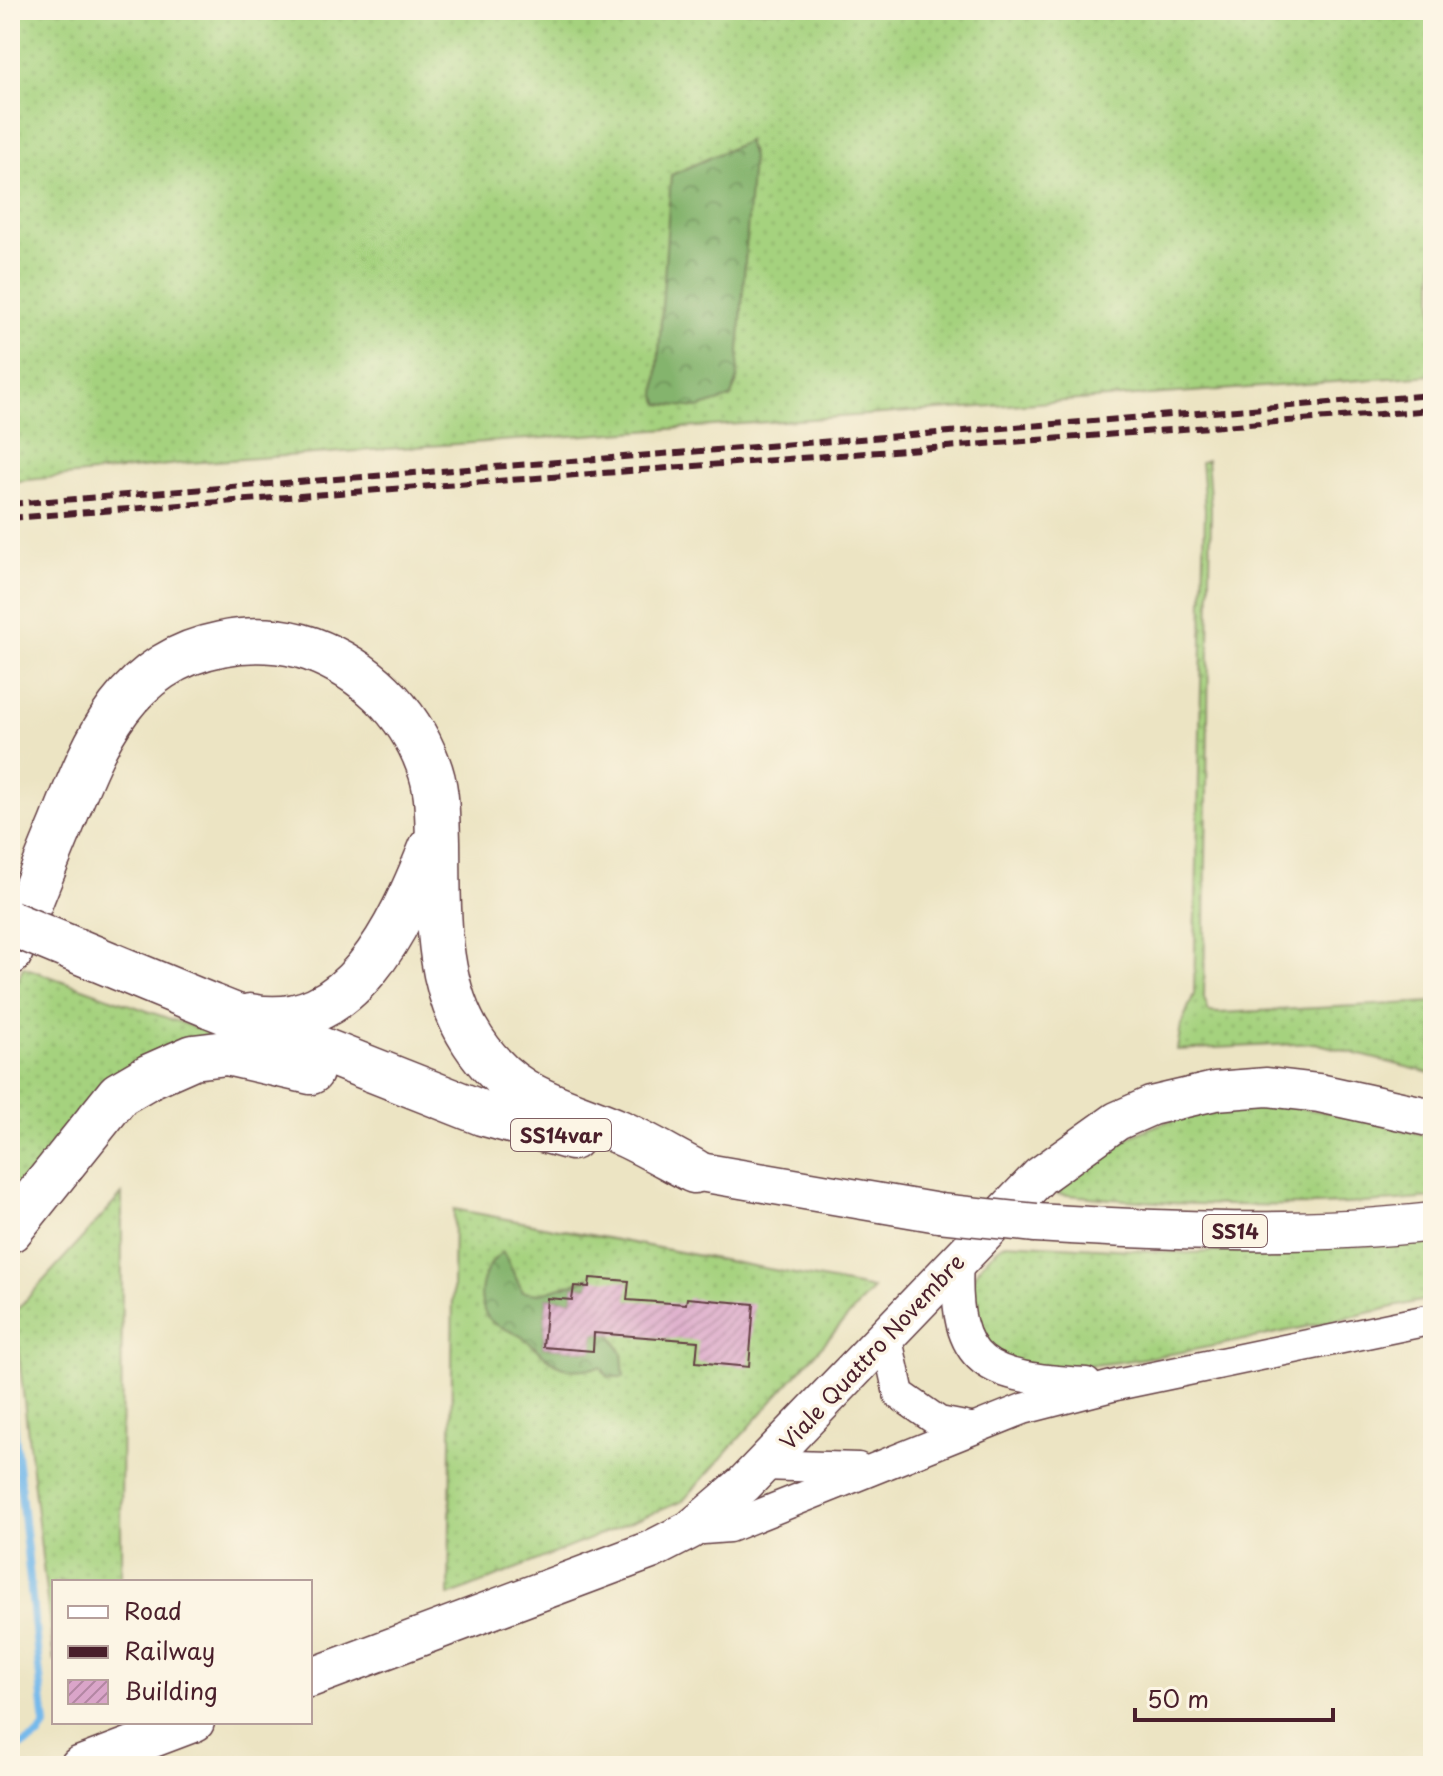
<svg xmlns="http://www.w3.org/2000/svg" width="1443" height="1776" viewBox="0 0 1443 1776" font-family="'Playpen Sans',sans-serif">
<style>
.grass{fill:url(#grass-dots);stroke:#787854;stroke-width:2}
.forest{fill:url(#forest-crowns);stroke:#676a4c;stroke-width:2}
.lines{fill:none;stroke-linecap:round;stroke-linejoin:round}
.stream{stroke:#75b9eb;stroke-width:8}
.building{fill:url(#building-hatch)}
.minor-casing{stroke:#623d42;stroke-width:33}
.major-casing{stroke:#623d42;stroke-width:41}
.highway-casing{stroke:#623d42;stroke-width:47}
.minor{stroke:#fff;stroke-width:30}
.major{stroke:#fff;stroke-width:38}
.highway{stroke:#fff;stroke-width:44}
.rail{stroke:#4a1f2b;stroke-width:6;stroke-dasharray:12 6;stroke-linecap:butt}
.major-bridge-casing{stroke:#623d42;stroke-width:41;stroke-linecap:butt}
.highway-bridge-casing{stroke:#623d42;stroke-width:47;stroke-linecap:butt}
.major-bridge{stroke:#fff;stroke-width:38}
.highway-bridge{stroke:#fff;stroke-width:44}
.labels{text-anchor:middle;dominant-baseline:central;stroke-width:7;stroke-linejoin:round;paint-order:stroke}
.shield{fill:#fcf5e5;stroke:#7f5f63;stroke-width:2}
.shield-label{font-size:20px;font-weight:bold;fill:#4a1f2b}
.street-label{font-size:22px;fill:#4a1f2b;stroke:#fcf5e5}
</style>
<defs>
<pattern id="grass-dots" width="8" height="8" patternUnits="userSpaceOnUse" patternTransform="scale(2)"><rect width="8" height="8" fill="#a5d27e"/><path d="M2 2h.1M6 6h.1" fill="none" stroke="#90b46d" stroke-width="1.8" stroke-linecap="round"/></pattern>
<pattern id="forest-crowns" width="20" height="18" patternUnits="userSpaceOnUse" patternTransform="scale(2)"><rect width="20" height="18" fill="#84b46d"/><path d="M2 6a3 3 0 1 1 6 0M12 15a3 3 0 1 1 6 0" fill="none" stroke="#6e925a"/></pattern>
<pattern id="building-hatch" width="6" height="6" patternUnits="userSpaceOnUse" patternTransform="scale(2)"><rect width="6" height="6" fill="#daa5c9"/><path d="M-1 1l2-2M0 6l6-6M5 7l2-2" fill="none" stroke="#b386a3"/></pattern>
</defs>
<rect width="100%" height="100%" fill="#fcf5e5"/>
<filter id="ink" filterUnits="userSpaceOnUse"><feTurbulence type="fractalNoise" baseFrequency=".0125" numOctaves="2"/><feDisplacementMap in="SourceGraphic" scale="16" xChannelSelector="R" yChannelSelector="G"/><feConvolveMatrix kernelMatrix="1 2 1 2 8 2 1 2 1" color-interpolation-filters="sRGB"/></filter>
<filter id="wash" filterUnits="userSpaceOnUse"><feTurbulence type="fractalNoise" baseFrequency=".006" numOctaves="4" result="noise"/><feDisplacementMap in="SourceGraphic" scale="32" xChannelSelector="R" yChannelSelector="G"/><feGaussianBlur stdDeviation="1.8" result="paint"/><feColorMatrix in="noise" values="0 0 0 0 0 0 0 0 0 0 0 0 0 0 0 0 0 1.4 0 .05"/><feComposite in="paint" operator="in"/></filter>
<g filter="url(#wash)">
<rect width="100%" height="100%" fill="#ece4c3"/>
<g class="grass">
<path d="M10 10H1433V375L187 463 10 482Z"/>
<path d="M1207 460 1211 509 1204 998 1209 1012 1219 1013 1433 1002V1074L1315 1043 1177 1050 1181 1025 1194 994 1205 510 1201 462Z"/>
<path d="M23 967 213 1034 10 1204V1002Z"/>
<path d="M1287 1106 1338 1114 1433 1137V1198C1308 1210 1182 1207 1057 1194 1126 1122 1189 1108 1287 1106Z"/>
<path d="M122 1194 121 1582H54V1662L14 1313Z"/>
<path d="M454 1209 873 1289 683 1501 449 1596Z"/>
<path d="M1433 1242V1298C1357 1315 1061 1389 1003 1362 980 1352 966 1318 969 1295 973 1271 986 1256 1006 1243L1187 1253Z"/>
</g>
<g class="forest">
<path d="M747 141 752 157 737 382 730 398 698 408 660 404 656 396 671 175Z"/>
<path d="M503 1252 523 1292 539 1294 590 1278 589 1287 574 1286 572 1300 547 1298 543 1347 592 1351 594 1333 611 1334 622 1353 624 1377H608L601 1367C591 1368 580 1371 570 1369 548 1364 541 1350 525 1339 515 1331 501 1329 492 1322 472 1303 482 1265 503 1252Z"/>
</g>
<g class="lines">
<path class="stream" d="M10 1386 45 1726 39 1736 19 1747"/>
</g>
<g id="blocks">
<path class="building" d="M590 1278 629 1281 627 1300 686 1304 687 1298 754 1304 749 1367 696 1362 698 1341 594 1333 593 1351 543 1347 547 1298 572 1300 574 1286 589 1287Z"/>
</g>
</g>
<g filter="url(#ink)">
<use href="#blocks" fill-opacity="0" stroke="#623d42" stroke-width="2"/>
<g class="lines">
<g class="minor-casing">
<g id="minor">
<path d="M958 1259C952 1368 987 1377 1086 1383"/>
<path d="M886 1335 899 1394 939 1422 970 1428"/>
<path d="M762 1465 858 1468"/>
<path d="M690 1530 729 1527 1023 1409 1116 1385 1433 1319"/>
</g>
</g>
<g class="major-casing">
<g id="major">
<path d="M694 1171 939 1213"/>
<path d="M1036 1223C1168 1231 1301 1237 1433 1222"/>
<path d="M310 1678 651 1550 690 1530 744 1484 1040 1176 1117 1121 1151 1106 1215 1091 1267 1087 1319 1093 1433 1118"/>
<path d="M79 1766 195 1722"/>
</g>
</g>
<g class="highway-casing">
<g id="highway">
<path d="M10 953C27 910 44 867 62 824 95 741 124 663 221 644 250 638 283 639 311 649 365 669 408 710 428 764 438 789 437 814 438 841 439 909 434 982 473 1041 512 1101 560 1106 619 1132 644 1143 669 1158 694 1171"/>
<path d="M211 1006 482 1113 572 1138"/>
<path d="M250 1016C351 1036 400 925 431 848"/>
<path d="M10 1230 119 1094 150 1076 193 1057 227 1053 311 1072"/>
</g>
</g>
<use href="#minor" class="minor"/>
<use href="#major" class="major"/>
<use href="#highway" class="highway"/>
<g class="rail">
<path d="M10 504 1433 395"/>
<path d="M10 518 1433 410"/>
</g>
<g class="major-bridge-casing">
<path id="major-bridge" d="M939 1213 1036 1223"/>
</g>
<g class="highway-bridge-casing">
<path id="highway-bridge" d="M10 923 211 1006"/>
</g>
<use href="#major-bridge" class="major-bridge"/>
<use href="#highway-bridge" class="highway-bridge"/>
</g>
</g>
<g class="labels">
<g class="shield">
<rect x="511" y="1119" width="100" height="32" rx="6"/>
<rect x="1203" y="1215" width="64" height="32" rx="6"/>
</g>
<g class="shield-label">
<text x="561" y="1135">SS14var</text>
<text x="1235" y="1231">SS14</text>
</g>
<g class="street-label">
<text transform="translate(871 1351) rotate(-47)">Viale Quattro Novembre</text>
</g>
</g>
<rect width="1443" height="1776" fill="none" stroke="#fcf5e5" stroke-width="40"/>
<rect x="52" y="1580" width="260" height="144" fill="#fcf5e5" stroke="#b59f9b" stroke-width="2"/>
<rect x="68" y="1606" width="40" height="12" fill="#ffffff" stroke="#b59f9b" stroke-width="2"/>
<text x="124" y="1620" font-size="24" fill="#4a1f2b">Road</text>
<rect x="68" y="1646" width="40" height="12" fill="#4a1f2b" stroke="#b59f9b" stroke-width="2"/>
<text x="124" y="1660" font-size="24" fill="#4a1f2b">Railway</text>
<rect x="68" y="1680" width="40" height="24" fill="url(#building-hatch)" stroke="#b59f9b" stroke-width="2"/>
<text x="124" y="1700" font-size="24" fill="#4a1f2b">Building</text>
<path d="M1135 1708v12h198v-12" fill="none" stroke="#4a1f2b" stroke-width="4"/>
<text x="1147" y="1708" font-size="24" fill="#4a1f2b" stroke="#fcf5e5" stroke-width="6" paint-order="stroke">50 m</text>
</svg>
